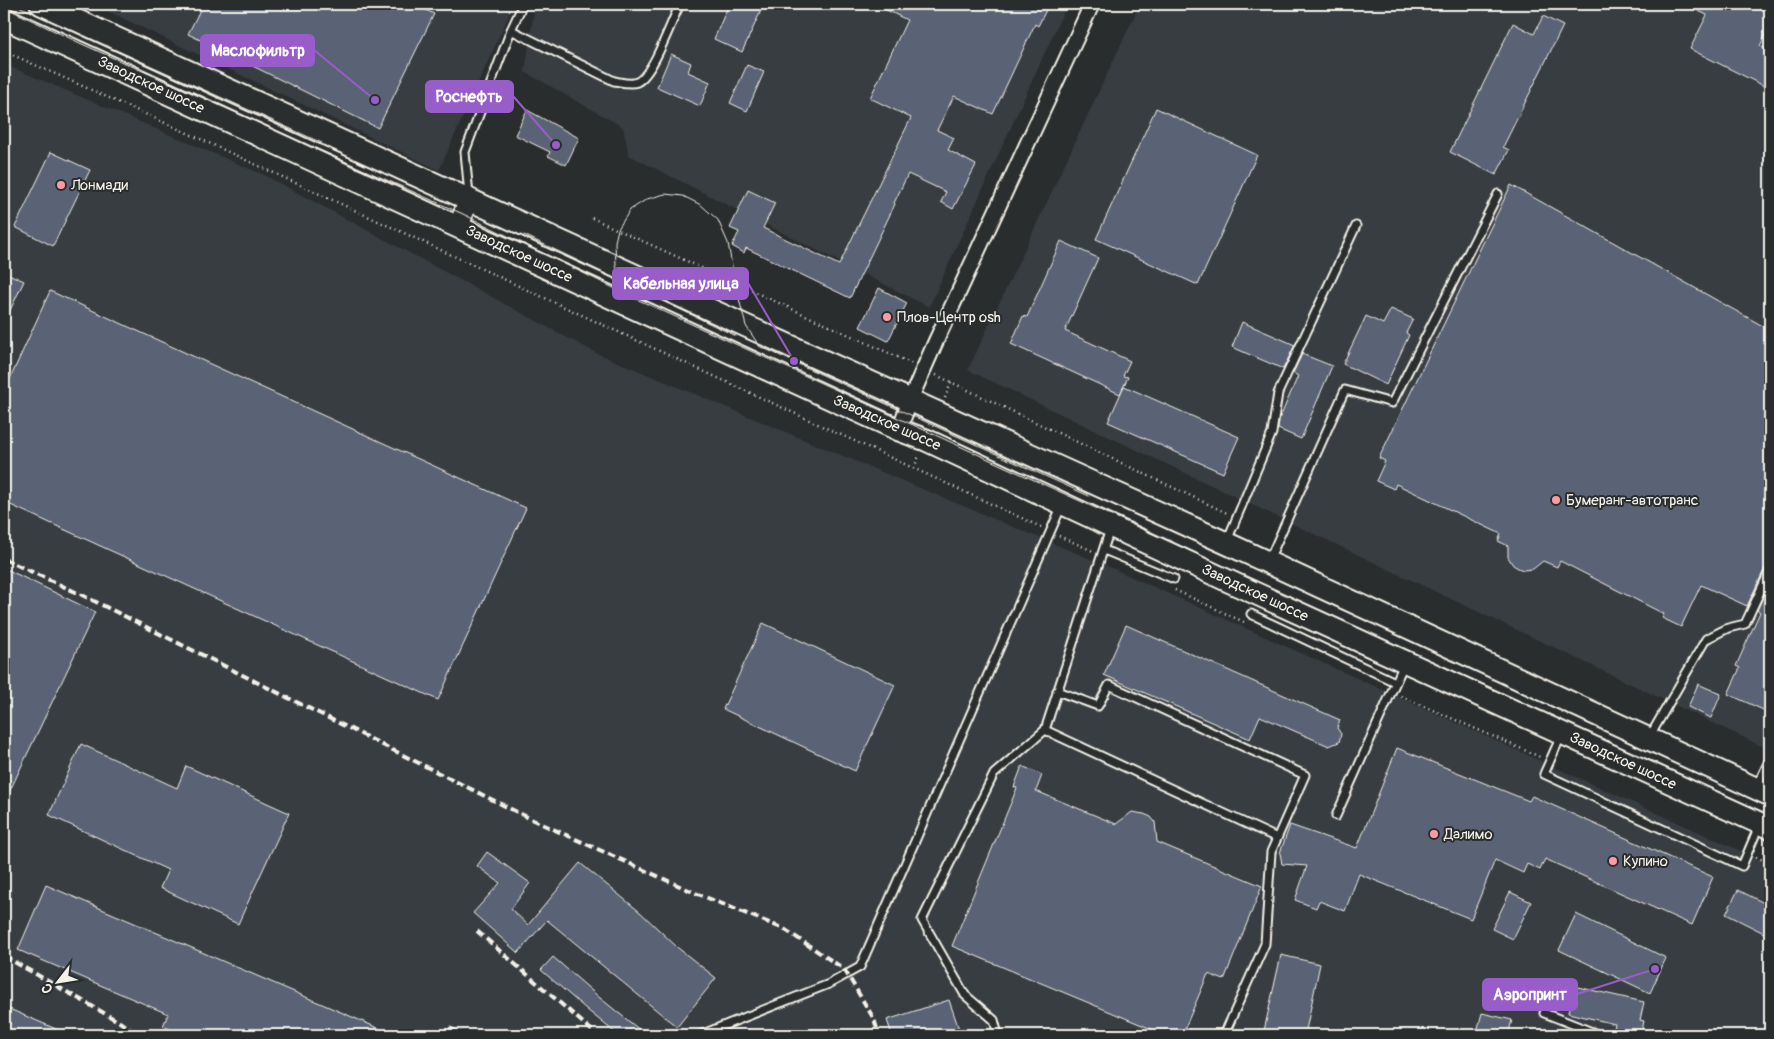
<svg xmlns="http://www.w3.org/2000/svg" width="1774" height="1039" viewBox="0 0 1774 1039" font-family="Pangolin,sans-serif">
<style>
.built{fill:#383e43}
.building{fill:#5a6475;stroke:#f4f1e8}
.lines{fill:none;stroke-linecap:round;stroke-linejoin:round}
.lane-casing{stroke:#f4f1e8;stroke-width:11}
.street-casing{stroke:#f4f1e8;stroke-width:18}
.secondary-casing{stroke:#f4f1e8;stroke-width:22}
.primary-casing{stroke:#f4f1e8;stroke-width:25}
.path{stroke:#f4f1e8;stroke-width:2.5;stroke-dasharray:1 4;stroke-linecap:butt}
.lane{stroke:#2a2d2e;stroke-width:7}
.street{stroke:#2a2d2e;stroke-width:14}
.secondary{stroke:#2a2d2e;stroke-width:19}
.primary{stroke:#2a2d2e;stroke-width:21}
.tram{stroke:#f4f1e8;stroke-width:1}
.rail{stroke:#f4f1e8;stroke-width:4;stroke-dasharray:8 4;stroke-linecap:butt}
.poi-dot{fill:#ff9aa2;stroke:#2a2d2e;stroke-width:2}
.labels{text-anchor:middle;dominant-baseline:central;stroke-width:4;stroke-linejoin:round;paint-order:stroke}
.street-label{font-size:15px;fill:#f4f1e8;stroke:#2a2d2e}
.poi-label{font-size:15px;fill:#f4f1e8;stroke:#2a2d2e;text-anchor:start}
.leader{fill:none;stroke:#995dc9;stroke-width:2}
.callout-dot{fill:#995dc9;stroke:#2a2d2e;stroke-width:2}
.callout{fill:#995dc9;stroke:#995dc9;stroke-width:2}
.callout-label{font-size:16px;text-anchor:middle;font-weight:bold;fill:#fff}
</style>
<rect width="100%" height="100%" fill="#2a2d2e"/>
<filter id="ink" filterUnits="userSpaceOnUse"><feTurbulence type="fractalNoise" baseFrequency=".02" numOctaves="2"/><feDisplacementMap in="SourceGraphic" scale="10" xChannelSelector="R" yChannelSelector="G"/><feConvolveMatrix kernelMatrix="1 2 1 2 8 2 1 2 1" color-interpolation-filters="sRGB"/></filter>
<g filter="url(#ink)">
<g class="built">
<path d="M93 4H514L439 170Z"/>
<path d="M535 4H1067L929 307 629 155 623 127 525 72Z"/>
<path d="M1140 4H1770V750L968 370Z"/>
<path d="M4 64 264 175 596 353 1107 566 1770 864V1035H4Z"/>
</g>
<g class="building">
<path d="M203 4H414L434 14 378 128 188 34Z"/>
<path d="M729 4H764L742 52 714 39Z"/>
<path d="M874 4H1049L1038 26 1035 24 993 114 954 96 937 130 954 138 948 150 976 165 953 209 941 202 946 192 908 174 894 203 895 204 850 298 746 248 744 253 732 246 739 232 730 228 748 190 775 203 763 228 839 265 911 118 870 98 907 20Z"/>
<path d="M1683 4H1770V25L1760 46 1770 51V89L1690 49 1707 15Z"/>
<path d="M1543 16 1563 26 1503 147 1509 150 1496 175 1450 152 1513 23 1534 34Z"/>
<path d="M671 54 691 63 688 72 710 82 700 106 657 87Z"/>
<path d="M747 65 764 72 747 111 730 103Z"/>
<path d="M1156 108 1257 155 1198 285 1096 239Z"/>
<path d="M527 110 579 138 566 165 548 156 550 152 515 135Z"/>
<path d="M51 152 90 170 53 246 15 227Z"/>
<path d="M1511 185 1770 330V565L1765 568 1747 606 1701 585 1681 627 1662 618 1664 614 1560 561 1557 567 1543 561 1533 569 1523 570 1518 568 1513 565 1508 557V546L1498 541 1501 534 1396 484 1394 489 1376 481 1385 461 1379 458Z"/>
<path d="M1061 241 1098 258 1065 331 1130 361 1123 376 1128 377 1120 394 1011 344 1023 316 1027 317Z"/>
<path d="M4 272 24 281 4 323Z"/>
<path d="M879 288 907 303 888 341 860 327Z"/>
<path d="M50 291 526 508 438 700 4 502V392Z"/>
<path d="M1391 309 1413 319 1406 333 1409 335 1386 385 1343 364 1366 316 1383 324Z"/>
<path d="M1242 322 1295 345 1283 369 1232 347Z"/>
<path d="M1302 354 1332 366 1301 439 1278 429 1279 420 1298 376 1293 373Z"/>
<path d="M1124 386 1239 437 1223 473 1108 422Z"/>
<path d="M4 568 95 612 4 803Z"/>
<path d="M1770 582V713L1728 694 1740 668 1736 666 1760 612 1757 610Z"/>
<path d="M763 623 895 685 855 771 723 709Z"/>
<path d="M1126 625 1340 720 1337 728 1341 734 1339 742 1329 746 1260 716 1250 739 1104 675Z"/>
<path d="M1698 684 1721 694 1711 718 1688 707Z"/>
<path d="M81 744 177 788 186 766 289 813 238 924 160 888 168 870 49 815Z"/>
<path d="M1397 748 1529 801 1532 796 1713 877 1692 925 1545 859 1540 870 1527 864 1523 873 1495 860 1471 919 1359 874 1345 911 1319 901 1316 908 1295 900 1307 866 1282 864 1280 853 1290 825 1357 848Z"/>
<path d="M1022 766 1042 775 1036 791 1116 824 1132 812 1144 814 1151 817 1155 822 1157 842 1262 886 1224 980 1208 974 1182 1035H1166L952 946 1017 788 1014 787Z"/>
<path d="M487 852 530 883 511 909 528 925 580 863 640 912 678 948 716 978 677 1027 547 920 518 953 473 913 500 883 477 866Z"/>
<path d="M46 885 394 1035H184L163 1026 168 1014 18 950Z"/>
<path d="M1738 890 1770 906V936L1726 914Z"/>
<path d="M1510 892 1531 902 1513 939 1492 929Z"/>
<path d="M1576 914 1666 958 1650 993 1559 950Z"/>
<path d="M1281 955 1320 964 1305 1035H1263Z"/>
<path d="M553 957 600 998 646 1035H618L586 1009 541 970Z"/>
<path d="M1573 986 1644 1002 1640 1020 1644 1021 1641 1035H1617V1034L1613 1033 1615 1024 1568 1013Z"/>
<path d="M949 1000 961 1035H892L887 1020Z"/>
<path d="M7 1008 70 1035H4V1015Z"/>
<path d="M1482 1013 1512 1020 1508 1035H1476Z"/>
</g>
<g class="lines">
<g class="lane-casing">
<g id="lane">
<path d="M511 30 614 81C621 82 631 85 637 82 653 75 672 20 680 4"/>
<path d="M469 195 465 152 511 30 523 4"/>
<path d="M1110 529 1045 730 1277 838"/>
<path d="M1227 541 1272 433 1278 393 1356 226"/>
<path d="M1104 550 1174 579"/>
<path d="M1269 560 1345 390 1392 403 1498 194"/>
<path d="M1251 614 1395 682"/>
<path d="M1057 691 1098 706 1109 685 1305 775 1271 852 1265 944 1224 1035"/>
<path d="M1561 736 1544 774 1742 866 1759 826"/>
<path d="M1650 736 1706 639 1728 628 1745 624 1770 570"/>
<path d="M1757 786 1770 759"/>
<path d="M1336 816 1404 664"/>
<path d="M1544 1013 1600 1035"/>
<path d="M700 1035 829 984 860 967 1062 505"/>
<path d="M998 1035 994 1020 965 995 922 920 994 774 1045 730"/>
</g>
</g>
<g class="street-casing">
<path id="street" d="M899 430 910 400 936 341 1092 4"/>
</g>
<g class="secondary-casing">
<path id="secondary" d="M459 226 469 198"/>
</g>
<g class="primary-casing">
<g id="primary">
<path d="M41 4 746 326 1226 543 1770 795"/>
<path d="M4 18 899 430 926 440 1224 579 1770 828"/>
</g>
</g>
<g class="path">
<path d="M4 51 183 131 1043 528"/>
<path d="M592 218 913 364"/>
<path d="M936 375 1229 514"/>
<path d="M945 398 951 383"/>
<path d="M914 468 919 456"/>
<path d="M1059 536 1093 551"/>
<path d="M1175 590 1244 622"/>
<path d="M1401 696 1540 757"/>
<path d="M1756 857 1770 863"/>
</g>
<use href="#lane" class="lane"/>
<use href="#street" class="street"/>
<use href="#secondary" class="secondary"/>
<use href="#primary" class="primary"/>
<g class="tram">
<path d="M14 4 322 143"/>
<path d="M4 7 82 44 463 214 632 297 1770 815"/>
<path d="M524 235 736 336"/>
<path d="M624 285 616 266 615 242 618 229 630 210 647 199 665 194 683 196 701 205 718 220 728 243 735 283 746 326 760 347"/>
<path d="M761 347 1089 496"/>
</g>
<g class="rail">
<path d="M4 559 82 595 533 820 693 892 784 929 844 969 874 1019 879 1035"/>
<path d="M477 931 597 1035"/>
<path d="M4 956 118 1021 139 1035"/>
<path d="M449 1028 465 1035"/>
</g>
</g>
</g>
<g class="poi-dot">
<circle cx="61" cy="185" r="5"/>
<circle cx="887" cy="317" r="5"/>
<circle cx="1556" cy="500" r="5"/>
<circle cx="1434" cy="834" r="5"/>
<circle cx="1613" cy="861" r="5"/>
</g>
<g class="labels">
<g class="street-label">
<text transform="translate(151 85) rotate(25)">Заводское шоссе</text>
<text transform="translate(519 254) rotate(25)">Заводское шоссе</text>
<text transform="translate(887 423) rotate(24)">Заводское шоссе</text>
<text transform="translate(1255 593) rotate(25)">Заводское шоссе</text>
<text transform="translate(1623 761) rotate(25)">Заводское шоссе</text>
</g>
<g class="poi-label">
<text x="71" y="185">Лонмади</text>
<text x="897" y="317">Плов-Центр osh</text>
<text x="1566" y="500">Бумеранг-автотранс</text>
<text x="1444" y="834">Далимо</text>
<text x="1623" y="861">Купино</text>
</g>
</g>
<path class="leader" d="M375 100L314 50M556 145L513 96M794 361L748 283M1655 969L1577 994"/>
<g class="callout-dot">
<circle cx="375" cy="100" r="5"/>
<circle cx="556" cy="145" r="5"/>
<circle cx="794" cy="361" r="5"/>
<circle cx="1655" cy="969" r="5"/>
</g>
<g class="callout">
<rect x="201" y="35" width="113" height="31" rx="5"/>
<rect x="426" y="81" width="87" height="31" rx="5"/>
<rect x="613" y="268" width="135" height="31" rx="5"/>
<rect x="1483" y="979" width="94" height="31" rx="5"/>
</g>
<g class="callout-label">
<text x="258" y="56">Маслофильтр</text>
<text x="469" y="102">Роснефть</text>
<text x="681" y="289">Кабельная улица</text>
<text x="1530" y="1000">Аэропринт</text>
</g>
<rect width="1774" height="1039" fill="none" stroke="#2a2d2e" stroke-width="20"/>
<rect x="10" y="10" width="1754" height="1019" fill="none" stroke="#f4f1e8" stroke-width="2" filter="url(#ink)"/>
<g transform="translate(58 982) rotate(239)" stroke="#2a2d2e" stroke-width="4" paint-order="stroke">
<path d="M0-4L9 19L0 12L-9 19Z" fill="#f4f1e8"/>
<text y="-8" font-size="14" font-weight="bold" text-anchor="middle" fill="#f4f1e8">С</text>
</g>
</svg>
